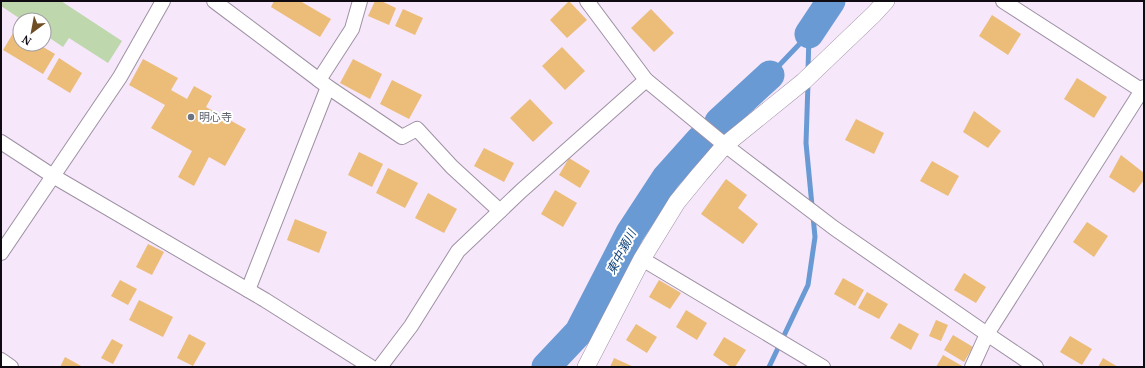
<svg xmlns="http://www.w3.org/2000/svg" width="1145" height="368" viewBox="0 0 1145 368" font-family="'PT Serif','Noto Sans JP',serif">
<style>
.green{fill:#bed7ac}
.lines{fill:none;stroke-linecap:round;stroke-linejoin:round}
.stream{stroke:#699ad4;stroke-width:5}
.river{stroke:#699ad4;stroke-width:29}
.building{fill:#ebbd79}
.minor-casing{stroke:#9e91a3;stroke-width:16}
.tertiary-casing{stroke:#9e91a3;stroke-width:18}
.minor{stroke:#fff;stroke-width:14}
.tertiary{stroke:#fff;stroke-width:17}
.worship-dot{fill:#6b7280;stroke:#fff;stroke-width:1.5}
.labels{text-anchor:middle;dominant-baseline:central;stroke-width:4;stroke-linejoin:round;paint-order:stroke}
.worship-label{font-size:11px;fill:#5b616d;stroke:#fff;text-anchor:start}
.water-label{font-size:12px;font-style:italic;fill:#14467c;stroke:#fff}
</style>
<rect width="100%" height="100%" fill="#f6e7fb"/>
<path class="green" d="M1 1H61L122 41 108 63 69 38 63 47 44 34V20H22L1 6Z"/>
<g class="lines">
<g class="stream">
<path d="M770 75 809 34 808 71"/>
<path d="M769 367 808 285 815 237 806 143 808 83"/>
</g>
<g class="river">
<path d="M809 34 831 1"/>
<path d="M719 122 770 75"/>
<path d="M546 367 579 332 630 233 666 178 700 140"/>
</g>
</g>
<g class="building">
<path d="M274 1H300L331 19 320 37 271 7Z"/>
<path d="M375 1H381L396 8 389 25 368 16Z"/>
<path d="M569 1 587 20 567 38 550 20Z"/>
<path d="M403 9 423 18 415 35 395 26Z"/>
<path d="M651 9 674 33 654 52 631 28Z"/>
<path d="M992 15 1021 34 1008 55 979 36Z"/>
<path d="M15 30 20 33V44H38L55 54 43 74 3 50Z"/>
<path d="M562 47 585 71 565 90 542 66Z"/>
<path d="M59 58 82 73 70 93 47 79Z"/>
<path d="M143 59 178 78 171 90 187 99 194 86 212 96 206 107 246 129 225 166 209 157 194 186 178 177 192 151 151 128 165 105 129 85Z"/>
<path d="M353 59 382 74 370 99 340 83Z"/>
<path d="M1077 78 1107 97 1094 118 1064 99Z"/>
<path d="M392 80 422 95 409 119 380 104Z"/>
<path d="M530 99 553 123 533 142 510 118Z"/>
<path d="M974 111 1001 131 988 148 963 132Z"/>
<path d="M856 119 884 133 874 154 845 140Z"/>
<path d="M484 148 514 163 504 182 474 166Z"/>
<path d="M359 152 383 164 372 187 348 175Z"/>
<path d="M1121 155 1144 173V180L1134 193 1109 177Z"/>
<path d="M569 158 590 171 580 188 559 175Z"/>
<path d="M932 161 959 176 948 196 920 181Z"/>
<path d="M388 168 418 183 405 208 376 193Z"/>
<path d="M726 179 747 195 738 208 758 224 743 244 701 214Z"/>
<path d="M555 190 577 203 563 227 541 214Z"/>
<path d="M428 193 457 209 444 233 415 218Z"/>
<path d="M295 219 327 232 319 253 287 240Z"/>
<path d="M1087 222 1108 236 1094 257 1073 242Z"/>
<path d="M148 244 164 252 152 275 136 267Z"/>
<path d="M964 273 986 287 976 303 954 290Z"/>
<path d="M843 278 864 290 855 306 834 294Z"/>
<path d="M120 280 137 289 128 305 111 296Z"/>
<path d="M659 280 681 293 670 309 649 297Z"/>
<path d="M867 292 888 304 879 319 858 308Z"/>
<path d="M139 300 173 317 163 337 129 320Z"/>
<path d="M686 310 707 323 697 340 676 327Z"/>
<path d="M936 320 948 325 941 341 929 336Z"/>
<path d="M899 323 919 334 911 350 890 338Z"/>
<path d="M636 324 657 337 647 353 626 340Z"/>
<path d="M189 334 206 343 193 366 177 358Z"/>
<path d="M953 335 973 347 964 362 944 350Z"/>
<path d="M1070 336 1092 349 1082 365 1060 352Z"/>
<path d="M724 337 746 350 735 367H731L713 355Z"/>
<path d="M112 339 123 345 113 364 101 358Z"/>
<path d="M943 355 964 367H936Z"/>
<path d="M65 357 83 367H60Z"/>
<path d="M614 358 634 367H610Z"/>
<path d="M1103 358 1118 367H1098Z"/>
</g>
<g class="lines">
<g class="minor-casing">
<g id="minor">
<path d="M214 1 319 80 328 87 402 137 417 129 452 167 500 211"/>
<path d="M587 1 646 80 725 145 834 228 987 334 1036 367"/>
<path d="M1003 1 1144 92"/>
<path d="M319 80 352 29 360 1"/>
<path d="M1 142 53 176 265 300 371 367"/>
<path d="M1 253 120 77 163 1"/>
<path d="M642 259 823 367"/>
<path d="M248 290 328 87"/>
<path d="M1 360 11 367"/>
<path d="M380 367 411 326 458 251 521 191 646 80"/>
<path d="M972 367 987 334 1144 87"/>
</g>
</g>
<g class="tertiary-casing">
<path id="tertiary" d="M586 367 642 259 677 202 700 174 725 145 804 81 874 14 886 1"/>
</g>
<use href="#minor" class="minor"/>
<use href="#tertiary" class="tertiary"/>
</g>
<circle class="worship-dot" cx="191" cy="117" r="4"/>
<g class="labels">
<g class="worship-label">
<text x="199" y="117">明心寺</text>
</g>
<g class="water-label">
<text transform="translate(621 252) rotate(-62)">東中瀬川</text>
</g>
</g>
<rect width="1145" height="368" fill="none" stroke="#100b12" stroke-width="4"/>
<g transform="translate(32 32) rotate(212)"><circle r="19" fill="#ffffff" stroke="#9f9da0"/>
<path d="M0-3L7 15L0 10L-7 15Z" fill="#6f4e25"/>
<text y="-6" font-size="11" font-weight="bold" text-anchor="middle" fill="#100b12">N</text>
</g>
</svg>
